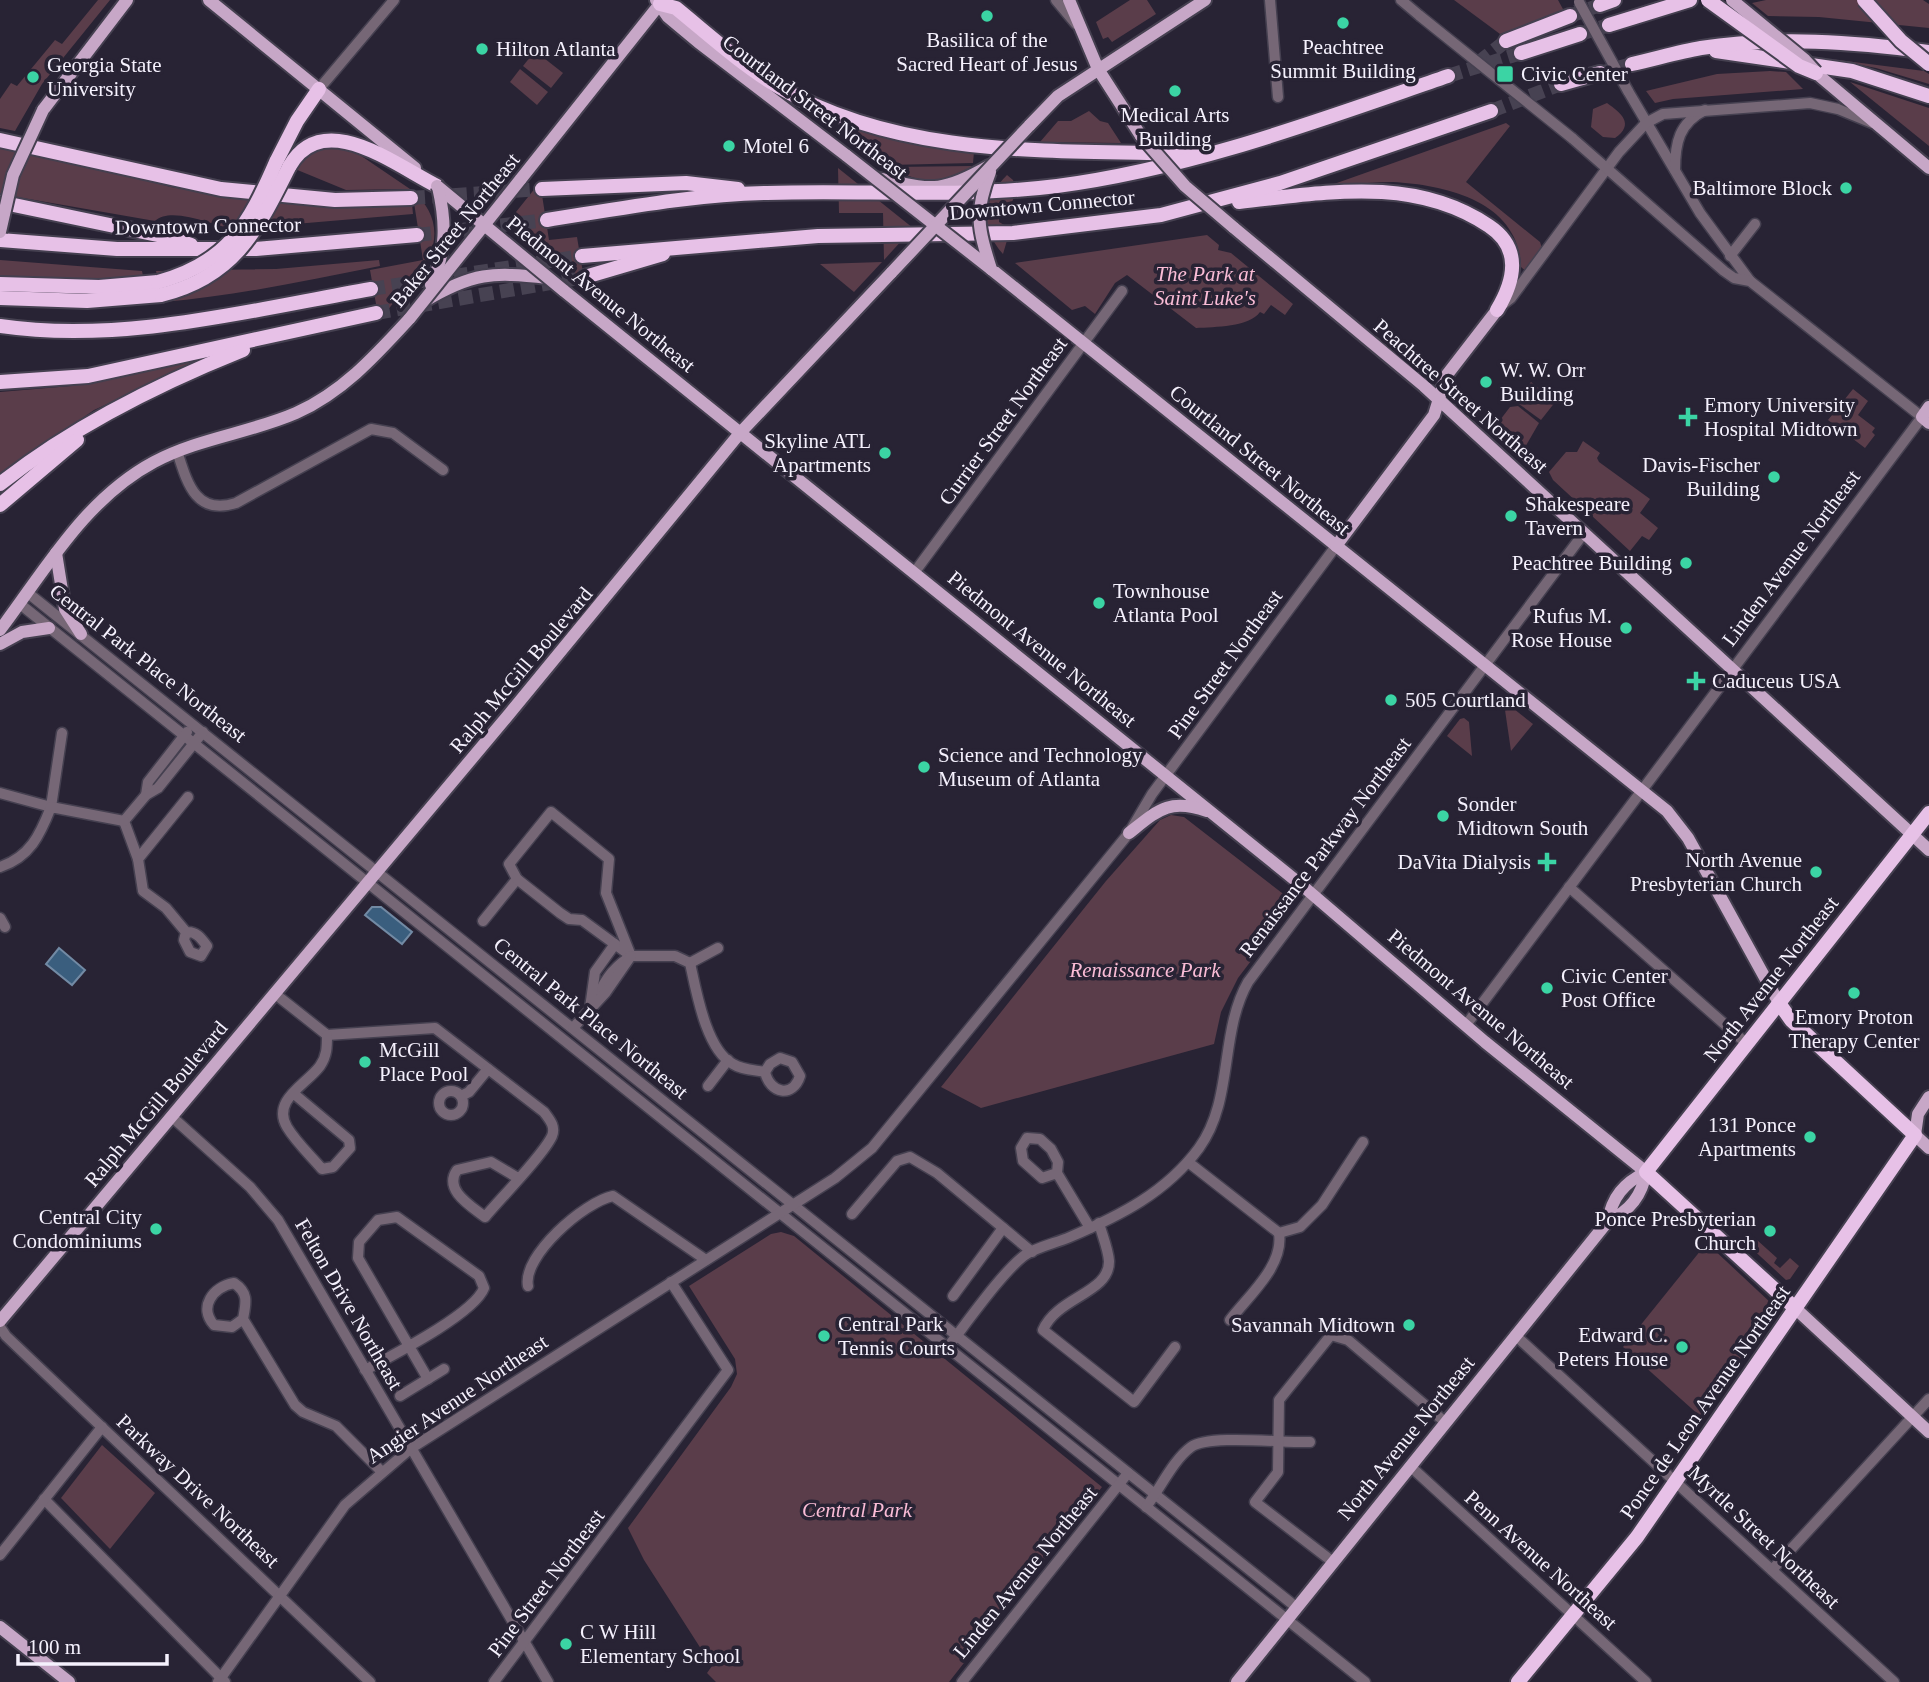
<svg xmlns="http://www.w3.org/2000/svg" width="1929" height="1682" viewBox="0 0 1929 1682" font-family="'Times New Roman',serif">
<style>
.green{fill:#5a3d4a}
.water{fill:#3a5e7e;stroke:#728aa4;stroke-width:2}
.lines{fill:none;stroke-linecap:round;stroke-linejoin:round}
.highway-tunnel{stroke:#474252;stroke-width:14;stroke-dasharray:14 7;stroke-linecap:butt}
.minor-casing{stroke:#454050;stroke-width:13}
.major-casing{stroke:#454050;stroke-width:16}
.highway-casing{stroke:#454050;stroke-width:18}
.minor{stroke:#766776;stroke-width:10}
.major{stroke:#c7a7c7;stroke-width:12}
.highway{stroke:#e7c1e7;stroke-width:14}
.rail{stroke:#9b97a5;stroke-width:2.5;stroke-dasharray:9 9;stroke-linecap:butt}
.minor-bridge-casing{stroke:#454050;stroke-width:13;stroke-linecap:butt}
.major-bridge-casing{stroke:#454050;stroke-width:16;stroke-linecap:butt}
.highway-bridge-casing{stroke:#454050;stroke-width:18;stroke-linecap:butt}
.minor-bridge{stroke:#766776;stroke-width:10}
.major-bridge{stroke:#c7a7c7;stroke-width:12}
.highway-bridge{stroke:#e7c1e7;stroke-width:14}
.poi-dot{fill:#3bd4a4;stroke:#282334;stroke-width:2.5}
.labels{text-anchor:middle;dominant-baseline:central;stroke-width:7;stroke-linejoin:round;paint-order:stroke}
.poi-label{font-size:21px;fill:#f5f1fd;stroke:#282334;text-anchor:start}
.street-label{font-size:21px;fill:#f5f1fd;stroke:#282334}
.park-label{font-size:21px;font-style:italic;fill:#fabcd6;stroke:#282334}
</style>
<rect width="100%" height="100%" fill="#282334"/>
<g class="green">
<path d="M98 0H110L42 84 15 131 0 128V99L11 83 17 86 55 40 62 44Z"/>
<path d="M1130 0H1147L1156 14 1112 42 1108 37 1103 39 1096 22Z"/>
<path d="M1454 0H1558L1564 11 1500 34Z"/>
<path d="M1766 0H1923L1929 4V28L1819 17 1768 16 1752 3Z"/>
<path d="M535 51 563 73 551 88 523 66Z"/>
<path d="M1830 59 1924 71 1929 74V84L1876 68Z"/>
<path d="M520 69 548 92 537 105 510 82Z"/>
<path d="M1770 71 1786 72 1803 89 1673 99 1655 103 1646 91 1717 74Z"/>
<path d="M1850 82 1929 108V146Z"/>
<path d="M1607 103C1621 113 1635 124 1615 138L1603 137 1591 127 1593 109Z"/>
<path d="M1089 111 1100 121 1108 123 1121 143 1040 142 1058 121H1071Z"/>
<path d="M839 122 901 141 974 152 973 163 889 165 842 130Z"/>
<path d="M1506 123 1510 126 1466 182 1540 242 1542 248 1527 272 1521 267C1519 202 1447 185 1393 182 1373 182 1353 185 1334 184Z"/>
<path d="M321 145 358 149 357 153 410 189 346 190 295 169 299 162Z"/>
<path d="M0 147 59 158 171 187 249 200 330 207 412 204 413 214 237 229C216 228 173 205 155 221L0 194Z"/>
<path d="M972 166C947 185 918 185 892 167Z"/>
<path d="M838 168 913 228 884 260 883 213H839Z"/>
<path d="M1007 175 1013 180 1017 191 1011 204 999 210V222L1006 226 1008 237 1003 254C979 227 983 199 1007 175Z"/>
<path d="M540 182 549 240 577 237 585 285 508 222Z"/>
<path d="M412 190C434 210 440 231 429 258L379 321 370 270 423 260Z"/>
<path d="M1207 235 1219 245 1218 250 1231 253 1293 304 1285 315 1271 305 1264 314 1260 312C1249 327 1215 327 1196 328L1127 275 1115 283 1095 314 1085 306 1072 310 1015 263Z"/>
<path d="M0 260 142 271 143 276C96 280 47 283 0 276Z"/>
<path d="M379 260 380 266C308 280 236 296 163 302L156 271 276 269Z"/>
<path d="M882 262 854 292 820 264Z"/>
<path d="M196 358 197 363 94 410 0 475V392L71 386Z"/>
<path d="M1531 382 1556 401 1541 420 1519 404V397Z"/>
<path d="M1853 389 1868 401 1858 415 1875 428 1872 432 1875 435 1865 448 1828 420Z"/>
<path d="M1518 406 1539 423 1524 449 1497 424 1510 407Z"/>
<path d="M1583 441 1600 453 1597 458 1599 462 1650 499 1640 513 1658 528 1649 540 1642 536 1630 551 1553 480 1549 472 1566 452H1577Z"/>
<path d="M1509 705 1533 724 1511 751 1505 710Z"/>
<path d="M1464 718 1469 722 1472 756 1447 736 1460 719Z"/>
<path d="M1171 815 1184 817 1295 903 1238 978 1221 1012 1214 1044 981 1108 941 1087 1106 881 1160 820Z"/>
<path d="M781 1232 794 1236 1102 1487 949 1682H716L707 1673 712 1666 644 1560 628 1528 731 1387 737 1374 735 1359 689 1286 771 1234Z"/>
<path d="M1753 1240H1757L1777 1258 1774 1263 1780 1268 1790 1258 1799 1266 1790 1279 1786 1280 1748 1245Z"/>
<path d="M1711 1247 1772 1304 1773 1311 1701 1417 1623 1347 1701 1250Z"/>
<path d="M102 1445 155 1493 110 1549 61 1498Z"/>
</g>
<g class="water">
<path d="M372 907H381L412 932 402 944 365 915Z"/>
<path d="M59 948 85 970 72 985 46 964Z"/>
</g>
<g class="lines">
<g class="highway-tunnel">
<path d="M1570 16 1600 5"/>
<path d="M1580 34 1609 25"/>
<path d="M1478 63 1506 41"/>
<path d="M1600 73 1632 64"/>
<path d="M1448 76 1521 53"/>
<path d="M1491 111 1561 84"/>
<path d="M411 198 542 189"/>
<path d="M417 235 547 220"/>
<path d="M371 289 582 256"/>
<path d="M376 313 585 277"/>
</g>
<g class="minor-casing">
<g id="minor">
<path d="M1056 0 1076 24"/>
<path d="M1270 0 1278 97"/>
<path d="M1401 0 1420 16"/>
<path d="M319 89 394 0"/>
<path d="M1628 91 1700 213 1750 281"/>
<path d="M1675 170C1675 143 1679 123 1705 110"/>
<path d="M1730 256 1755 224"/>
<path d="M1502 305 1511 298 1619 152 1646 123 1663 114 1810 103 1838 109 1872 123"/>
<path d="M177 451C187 482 195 516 236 503L371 429 393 433 443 470"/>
<path d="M914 573 1122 291"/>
<path d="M28 593 1296 1607"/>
<path d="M20 604 1365 1682"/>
<path d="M0 793 51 807 62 733"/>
<path d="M146 795 148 782 187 732"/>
<path d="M138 859 124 821 146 795 158 788 203 732"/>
<path d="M0 867C30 857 40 835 51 807L124 821"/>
<path d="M1569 887 1747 1044"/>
<path d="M0 918 5 927"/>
<path d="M483 921 517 879"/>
<path d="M186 932 184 940 190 952 201 956 207 946C201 938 196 931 186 932L166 908 143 891 138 859 188 797"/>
<path d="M631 956 606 893 609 859 551 812 509 864 517 879 560 913 569 919 582 920 631 956H675L690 963C696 990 706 1050 733 1064 742 1070 755 1070 765 1072 770 1094 793 1098 800 1076L792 1062 780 1058 770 1064 765 1072"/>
<path d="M690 963 718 948"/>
<path d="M274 993 327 1035 435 1028 544 1112C549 1119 556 1126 552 1136 544 1154 500 1199 485 1217 471 1206 443 1190 457 1170L491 1162 518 1178"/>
<path d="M597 1001C602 982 612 969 628 958"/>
<path d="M590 1008 595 972 615 944"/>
<path d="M1466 1025 1922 417 1750 281 1734 278 1724 271 1572 138"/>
<path d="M573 1028 606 992 631 956"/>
<path d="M708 1086 728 1060"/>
<circle cx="451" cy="1103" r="12"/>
<path d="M293 1093 349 1140 350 1148 333 1167 322 1169C310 1155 296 1142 287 1127 271 1100 307 1084 320 1066 327 1056 327 1047 327 1035"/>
<path d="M461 1096 469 1092 488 1069"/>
<path d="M171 1116 250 1187 278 1220 548 1682"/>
<path d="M1188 1162 1279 1233 1300 1227 1322 1205 1363 1142"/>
<path d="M1057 1173 1042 1178 1023 1161 1021 1148 1027 1138 1040 1139 1051 1149 1058 1162 1057 1173 1090 1228"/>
<path d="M852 1214 897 1161 910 1157 937 1173 1032 1252"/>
<path d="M1099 1223C1102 1235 1108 1248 1109 1261 1110 1293 1057 1297 1043 1330L1134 1402 1175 1347"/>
<path d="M528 1286C522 1256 584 1202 613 1196L706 1260"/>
<path d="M953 1296 1003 1228"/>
<path d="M243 1319 232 1327 214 1325C198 1307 213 1287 234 1283 249 1293 246 1303 243 1319L295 1405 303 1412 336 1426 381 1471"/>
<path d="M1230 1320C1249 1295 1284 1266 1279 1233"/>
<path d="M0 1327 6 1336 370 1682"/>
<path d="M1515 1335 1894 1682"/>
<path d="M947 1348C966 1324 1002 1272 1025 1255 1037 1247 1056 1243 1070 1237 1119 1216 1166 1193 1199 1148 1234 1100 1219 1033 1248 982L1584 533"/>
<path d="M365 1370C393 1355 474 1314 484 1288L479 1276 397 1217 378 1220 359 1242 358 1258 428 1379"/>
<path d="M400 1396 444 1369"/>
<path d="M1410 1466 1646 1682"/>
<path d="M44 1499 225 1682"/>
<path d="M1146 1507C1160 1489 1173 1460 1191 1447 1209 1434 1283 1443 1310 1442"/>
<path d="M0 1555 102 1427"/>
<path d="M1333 1562 1255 1502 1278 1472 1279 1400 1331 1335 1348 1340 1445 1422"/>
<path d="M1772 1570 1929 1399"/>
<path d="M218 1682 345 1505 410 1449 835 1178 872 1148 1129 833 1152 794 1336 546"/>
<path d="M494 1682 728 1370 671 1282"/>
<path d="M962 1682 1128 1473"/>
</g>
</g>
<g class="major-casing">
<g id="major">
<path d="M209 0 415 168"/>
<path d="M656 0 668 17 698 42 847 156"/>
<path d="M1069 0 1098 69 1141 136"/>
<path d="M1816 73 1929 168"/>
<path d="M43 110 127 0"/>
<path d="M1029 126 1058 96 1205 0"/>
<path d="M876 178C931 189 938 195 989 166"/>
<path d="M520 180 663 0"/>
<path d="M1233 227 1424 386 1929 850"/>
<path d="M991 269 1667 811 1688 838 1779 1003"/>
<path d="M563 290 1305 888 1485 1042 1646 1172"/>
<path d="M423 302C473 272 492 272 548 278"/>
<path d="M1929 407 1922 417 1929 423"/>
<path d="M1336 546 1434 415 1446 376 1497 310"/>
<path d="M56 553 65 609 81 634"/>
<path d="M0 630C46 569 85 499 154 462 199 438 250 433 296 413 343 392 376 355 410 318"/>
<path d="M0 644 22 632 49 628"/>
<path d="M1129 833C1158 810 1169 798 1207 811"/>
<path d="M1915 1135 1918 1114 1929 1097"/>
<path d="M1915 1135 1929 1148"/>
<path d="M1608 1221C1612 1197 1624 1183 1646 1172"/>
<path d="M1795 1308 1929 1432"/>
<path d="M0 1321 510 713 740 433 892 272"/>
<path d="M0 1627 69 1682"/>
<path d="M1237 1682 1608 1221C1630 1211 1642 1196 1646 1172"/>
</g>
</g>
<g class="highway-casing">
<g id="highway">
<path d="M660 4 676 8C709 35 741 64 777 86 903 160 1058 150 1199 154"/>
<path d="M1600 5 1614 0"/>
<path d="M1609 25 1690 0"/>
<path d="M1506 41 1570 16"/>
<path d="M1716 51 1852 71 1929 96"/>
<path d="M1521 53 1580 34"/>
<path d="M1632 64C1655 59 1678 52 1701 48 1776 36 1855 42 1929 52"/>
<path d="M1561 84 1600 73"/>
<path d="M0 140 221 189 335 200 411 198"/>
<path d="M276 162 297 121 319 89"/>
<path d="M289 167C323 107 395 165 437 186"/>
<path d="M542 189 686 183 738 189"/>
<path d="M0 202 167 237 191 245"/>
<path d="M1239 202C1325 193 1413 175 1489 226 1522 248 1515 280 1497 310"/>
<path d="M547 220C617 209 697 194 767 193 864 190 961 198 1057 186 1193 168 1320 120 1448 76"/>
<path d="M0 240 117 249H256L417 235"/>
<path d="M582 256 818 236 1013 233 1161 215 1280 183 1491 111"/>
<path d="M585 277 663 254"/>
<path d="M0 284 99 287 158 282"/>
<path d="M0 298 87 301 161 295"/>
<path d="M0 326C123 344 251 310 371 289"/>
<path d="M0 382 88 376 376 313"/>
<path d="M0 484C72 427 158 384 243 350"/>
<path d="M0 505 77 440"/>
<path d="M1795 1308 1646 1172 1929 813"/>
<path d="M1518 1682 1637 1537 1915 1135 1791 1020 1779 1003"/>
</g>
</g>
<use href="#minor" class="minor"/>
<use href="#major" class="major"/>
<use href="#highway" class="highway"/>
<path class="rail" d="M1418 19 1569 140"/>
<g class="minor-bridge-casing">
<g id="minor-bridge">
<path d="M1579 2 1628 91"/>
<path d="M1420 16 1572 138"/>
</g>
</g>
<g class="major-bridge-casing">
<g id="major-bridge">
<path d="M1732 0 1805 60 1816 72"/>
<path d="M1141 136 1185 186 1233 227"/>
<path d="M847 156 991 269"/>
<path d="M990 172C974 213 978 228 991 269"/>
<path d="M437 186 563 290"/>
<path d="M0 232 13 175 43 110"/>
<path d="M892 272 1029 126"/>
<path d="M431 285C447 251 446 222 438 187"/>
<path d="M410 318 520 180"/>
</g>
</g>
<g class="highway-bridge-casing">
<g id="highway-bridge">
<path d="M1708 0 1799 66 1816 73"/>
<path d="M1864 0 1901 41 1929 64"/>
<path d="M158 282C228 263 249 224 276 162"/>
<path d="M161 295C235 277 258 229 289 167"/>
</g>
</g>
<use href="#minor-bridge" class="minor-bridge"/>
<use href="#major-bridge" class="major-bridge"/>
<use href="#highway-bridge" class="highway-bridge"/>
</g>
<g class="poi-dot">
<circle cx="987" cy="16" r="7"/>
<circle cx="1343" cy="23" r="7"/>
<circle cx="482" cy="49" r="7"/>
<rect x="1496" y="65" width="18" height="18" rx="3.5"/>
<circle cx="33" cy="77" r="7"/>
<circle cx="1175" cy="91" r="7"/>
<circle cx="729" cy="146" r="7"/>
<circle cx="1846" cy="188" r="7"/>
<circle cx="1486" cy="382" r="7"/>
<path d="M1684.5 406.5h7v7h7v7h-7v7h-7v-7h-7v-7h7z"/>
<circle cx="885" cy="453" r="7"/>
<circle cx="1774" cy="477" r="7"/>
<circle cx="1511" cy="516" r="7"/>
<circle cx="1686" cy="563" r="7"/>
<circle cx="1099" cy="603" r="7"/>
<circle cx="1626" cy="628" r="7"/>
<path d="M1692.5 670.5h7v7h7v7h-7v7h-7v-7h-7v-7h7z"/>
<circle cx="1391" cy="700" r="7"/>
<circle cx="924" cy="767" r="7"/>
<circle cx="1443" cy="816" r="7"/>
<path d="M1543.5 851.5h7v7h7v7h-7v7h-7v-7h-7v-7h7z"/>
<circle cx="1816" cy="872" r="7"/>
<circle cx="1547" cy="988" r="7"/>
<circle cx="1854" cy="993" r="7"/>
<circle cx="365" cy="1062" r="7"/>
<circle cx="1810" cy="1137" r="7"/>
<circle cx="156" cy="1229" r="7"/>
<circle cx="1770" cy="1231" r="7"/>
<circle cx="1409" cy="1325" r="7"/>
<circle cx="824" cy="1336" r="7"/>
<circle cx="1682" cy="1347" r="7"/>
<circle cx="566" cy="1644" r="7"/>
</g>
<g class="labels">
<g class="poi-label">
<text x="987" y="40" text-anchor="middle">Basilica of the<tspan x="987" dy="24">Sacred Heart of Jesus</tspan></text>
<text x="1343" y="47" text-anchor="middle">Peachtree<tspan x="1343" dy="24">Summit Building</tspan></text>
<text x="496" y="49">Hilton Atlanta</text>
<text x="47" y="65">Georgia State<tspan x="47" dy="24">University</tspan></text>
<text x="1521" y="74">Civic Center</text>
<text x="1175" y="115" text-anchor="middle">Medical Arts<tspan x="1175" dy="24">Building</tspan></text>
<text x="743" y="146">Motel 6</text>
<text x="1832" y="188" text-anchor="end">Baltimore Block</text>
<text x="1500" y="370">W. W. Orr<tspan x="1500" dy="24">Building</tspan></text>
<text x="1704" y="405">Emory University<tspan x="1704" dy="24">Hospital Midtown</tspan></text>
<text x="871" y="441" text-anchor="end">Skyline ATL<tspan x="871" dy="24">Apartments</tspan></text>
<text x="1760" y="465" text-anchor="end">Davis-Fischer<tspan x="1760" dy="24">Building</tspan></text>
<text x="1525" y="504">Shakespeare<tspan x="1525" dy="24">Tavern</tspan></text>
<text x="1672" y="563" text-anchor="end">Peachtree Building</text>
<text x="1113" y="591">Townhouse<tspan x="1113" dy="24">Atlanta Pool</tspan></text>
<text x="1612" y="616" text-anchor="end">Rufus M.<tspan x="1612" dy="24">Rose House</tspan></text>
<text x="1712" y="681">Caduceus USA</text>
<text x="1405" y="700">505 Courtland</text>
<text x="938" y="755">Science and Technology<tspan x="938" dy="24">Museum of Atlanta</tspan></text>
<text x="1457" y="804">Sonder<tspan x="1457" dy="24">Midtown South</tspan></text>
<text x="1802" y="860" text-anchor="end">North Avenue<tspan x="1802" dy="24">Presbyterian Church</tspan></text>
<text x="1531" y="862" text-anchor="end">DaVita Dialysis</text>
<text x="1561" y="976">Civic Center<tspan x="1561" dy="24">Post Office</tspan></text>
<text x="1854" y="1017" text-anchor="middle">Emory Proton<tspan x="1854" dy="24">Therapy Center</tspan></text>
<text x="379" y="1050">McGill<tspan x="379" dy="24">Place Pool</tspan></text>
<text x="1796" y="1125" text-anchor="end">131 Ponce<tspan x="1796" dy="24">Apartments</tspan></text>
<text x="142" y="1217" text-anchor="end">Central City<tspan x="142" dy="24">Condominiums</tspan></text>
<text x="1756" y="1219" text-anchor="end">Ponce Presbyterian<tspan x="1756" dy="24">Church</tspan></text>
<text x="838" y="1324">Central Park<tspan x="838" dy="24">Tennis Courts</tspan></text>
<text x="1395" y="1325" text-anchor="end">Savannah Midtown</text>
<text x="1668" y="1335" text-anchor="end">Edward C.<tspan x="1668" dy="24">Peters House</tspan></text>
<text x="580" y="1632">C W Hill<tspan x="580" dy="24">Elementary School</tspan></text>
</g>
<g class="street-label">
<text transform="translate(815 107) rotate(37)">Courtland Street Northeast</text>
<text transform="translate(1042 205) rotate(-5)">Downtown Connector</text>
<text transform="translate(208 226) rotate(-1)">Downtown Connector</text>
<text transform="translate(455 230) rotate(-51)">Baker Street Northeast</text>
<text transform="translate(601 294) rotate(39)">Piedmont Avenue Northeast</text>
<text transform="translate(1461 396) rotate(41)">Peachtree Street Northeast</text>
<text transform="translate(1003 421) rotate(-54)">Currier Street Northeast</text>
<text transform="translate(1260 460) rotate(39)">Courtland Street Northeast</text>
<text transform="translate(1791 558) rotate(-53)">Linden Avenue Northeast</text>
<text transform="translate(1042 649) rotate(39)">Piedmont Avenue Northeast</text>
<text transform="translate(148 663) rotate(38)">Central Park Place Northeast</text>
<text transform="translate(1225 664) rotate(-54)">Pine Street Northeast</text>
<text transform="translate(521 670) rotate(-50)">Ralph McGill Boulevard</text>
<text transform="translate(1325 847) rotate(-53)">Renaissance Parkway Northeast</text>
<text transform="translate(1771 979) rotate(-52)">North Avenue Northeast</text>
<text transform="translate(1481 1009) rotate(40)">Piedmont Avenue Northeast</text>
<text transform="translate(591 1018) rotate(39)">Central Park Place Northeast</text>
<text transform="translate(156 1104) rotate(-50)">Ralph McGill Boulevard</text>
<text transform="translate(349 1304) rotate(60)">Felton Drive Northeast</text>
<text transform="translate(457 1399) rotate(-34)">Angier Avenue Northeast</text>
<text transform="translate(1705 1402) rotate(-55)">Ponce de Leon Avenue Northeast</text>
<text transform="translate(1406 1438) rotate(-51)">North Avenue Northeast</text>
<text transform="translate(198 1491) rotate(43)">Parkway Drive Northeast</text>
<text transform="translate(1764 1537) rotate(43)">Myrtle Street Northeast</text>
<text transform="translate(1541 1560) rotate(42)">Penn Avenue Northeast</text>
<text transform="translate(1025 1572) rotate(-51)">Linden Avenue Northeast</text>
<text transform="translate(546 1583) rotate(-53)">Pine Street Northeast</text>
</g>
<g class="park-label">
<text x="1205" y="274">The Park at<tspan x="1205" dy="24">Saint Luke's</tspan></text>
<text x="1145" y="970">Renaissance Park</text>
<text x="857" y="1510">Central Park</text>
</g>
</g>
<path d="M18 1654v10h149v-10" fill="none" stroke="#f5f1fd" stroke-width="3.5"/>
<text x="28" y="1654" font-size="21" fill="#f5f1fd" stroke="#282334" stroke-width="5" paint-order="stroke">100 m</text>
</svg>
